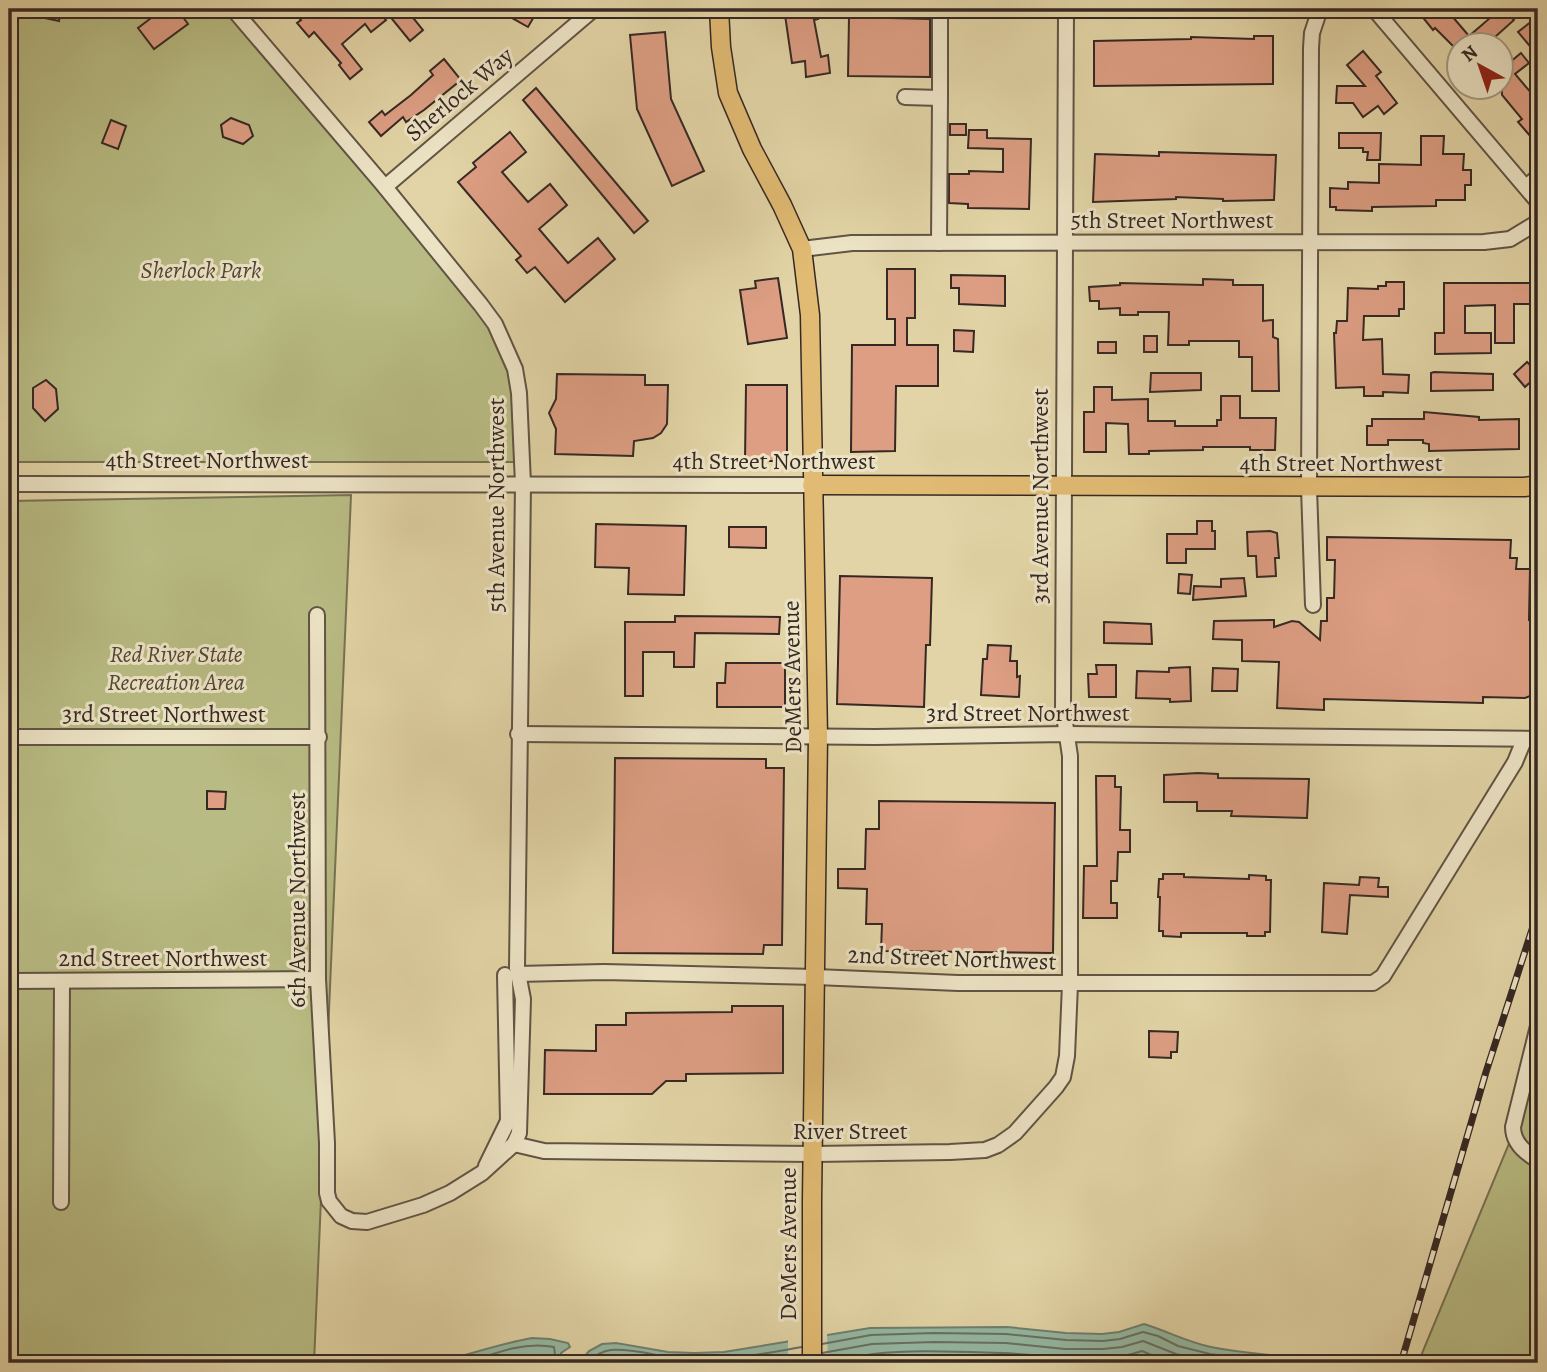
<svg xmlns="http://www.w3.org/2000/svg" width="1547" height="1372" viewBox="0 0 1547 1372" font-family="Alegreya,serif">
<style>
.green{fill:#b8bb83;stroke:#777254;stroke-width:2}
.water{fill:#95b9a3;stroke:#6f7f70;stroke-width:2}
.pier{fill:#e2d4a6}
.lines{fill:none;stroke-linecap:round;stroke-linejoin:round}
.shore{stroke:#667164;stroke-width:2}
.building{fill:#dd9e83;stroke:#362924;stroke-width:2}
.minor-casing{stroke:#615444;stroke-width:18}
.major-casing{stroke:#362924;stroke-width:21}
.minor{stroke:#ece3c5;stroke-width:14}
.major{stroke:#e1ba73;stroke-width:18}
.rail-casing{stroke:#362924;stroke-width:7}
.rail{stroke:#ece3c5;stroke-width:4.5;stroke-dasharray:13;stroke-linecap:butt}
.labels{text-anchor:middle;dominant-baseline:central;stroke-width:6;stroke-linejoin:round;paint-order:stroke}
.street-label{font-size:24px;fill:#362924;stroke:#ece3c5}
.park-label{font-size:24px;font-style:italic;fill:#504637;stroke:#ece3c5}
</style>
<rect width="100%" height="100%" fill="#e2d4a6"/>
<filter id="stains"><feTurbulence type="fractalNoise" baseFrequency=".00286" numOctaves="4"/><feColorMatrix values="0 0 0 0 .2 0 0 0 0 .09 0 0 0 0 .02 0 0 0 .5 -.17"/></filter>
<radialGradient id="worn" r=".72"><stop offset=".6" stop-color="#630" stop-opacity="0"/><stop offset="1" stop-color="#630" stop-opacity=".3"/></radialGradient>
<g class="green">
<path d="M9 9H230L495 324 515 369 518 462H9Z"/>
<path d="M351 495 314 1363H9V501Z"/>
<path d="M1538 1048V1363H1418L1513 1134Z"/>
</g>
<g class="water">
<path d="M1144 1324C1167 1331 1187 1342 1211 1347 1250 1355 1290 1355 1329 1363H574L580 1362 589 1351 602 1344 616 1343 668 1352 694 1353 724 1352 870 1328 1007 1327 1066 1333 1102 1334 1119 1332Z"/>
<path d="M532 1338 550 1339 568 1343 570 1347 561 1353 562 1360 569 1363H435C468 1355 499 1344 532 1338Z"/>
</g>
<path class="pier" d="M827 1333 828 1363H788V1339Z"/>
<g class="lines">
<g class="shore">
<path d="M822 1344 871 1335 934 1333 1006 1334 1066 1340 1103 1341 1120 1339 1143 1332 1158 1336 1178 1346 1210 1354 1277 1363"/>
<path d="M822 1353 872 1344 934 1342 1006 1343 1065 1349H1103L1122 1347 1143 1341 1176 1354 1213 1363"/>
<path d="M467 1363C495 1353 524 1341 554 1347L556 1363"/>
<path d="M587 1363C594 1356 601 1351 611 1350 637 1348 665 1359 692 1360 729 1361 766 1353 802 1347"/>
<path d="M825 1363C841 1361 857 1356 873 1354 915 1349 961 1352 1003 1353 1051 1355 1096 1367 1142 1351L1170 1363"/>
</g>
</g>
<g class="building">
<path d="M27 9H61L59 21 26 14Z"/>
<path d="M163 9H177L188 24 154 49 138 28Z"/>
<path d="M291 9H377L386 20 371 32 365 24 342 44 362 69 350 79 339 65 341 63 314 32 309 37 297 23 301 20Z"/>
<path d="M406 9 423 30 410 41 392 19Z"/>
<path d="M496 9H535L533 13 535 15 528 27Z"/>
<path d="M790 9H816L818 19 814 20 821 57 828 55 830 73 806 77 805 61 792 63 785 15 790 13Z"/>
<path d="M1426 9H1446L1469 36 1490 18 1481 9H1504L1514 20 1485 46H1453L1435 28 1433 30 1420 14Z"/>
<path d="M849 17 930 19V77L848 76Z"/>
<path d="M1532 21 1538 28V37L1529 45 1518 32Z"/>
<path d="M665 32 671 99 704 171 672 186 637 109 630 35Z"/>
<path d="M1254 36H1273V84L1094 86V41L1191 39V37L1254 39Z"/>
<path d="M1363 51 1381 72 1376 76 1397 103 1384 114 1378 106 1363 117 1353 103H1336L1337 86H1365L1347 65Z"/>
<path d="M1521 53 1529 63 1515 74 1538 101V132L1532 138 1518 122 1522 119 1502 95V69Z"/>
<path d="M444 59 461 80 424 110 406 122 403 117 381 136 369 122 382 111 385 115 411 95 433 75 430 71Z"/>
<path d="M536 88 648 221 634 233 523 100Z"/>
<path d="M231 118 249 125 253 136 243 144 223 137 221 125Z"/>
<path d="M111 120 126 126 118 149 102 143Z"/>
<rect x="950" y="124" width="16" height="11"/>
<path d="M969 130H987V138L1031 139 1029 209 968 208V204L949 203V174H969V171L1003 172V149L968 148Z"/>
<path d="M510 132 526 152 502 172 528 202 550 184 567 205 539 229 568 263 598 238 615 259 565 302 535 267 527 273 516 260 521 256 458 182 476 167 473 163Z"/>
<path d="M1339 133H1381L1380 160H1367L1368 152H1363V148H1339Z"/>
<path d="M1421 136H1444L1443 154H1464L1463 170H1471V185H1465V200H1436V206L1372 207V211L1336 210V207H1330V188L1348 189V182L1379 183V164L1421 165Z"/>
<path d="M1159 152 1276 155 1274 200 1223 201V199L1176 197V199L1093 202 1095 154 1159 156Z"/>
<path d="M887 269H915V318H907V345H938V386H896L895 451 851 452 852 345H895V319H887Z"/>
<path d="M951 275 1005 276V306L959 304V288H951Z"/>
<path d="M778 278 787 338 748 344 740 290 756 288 755 281Z"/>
<path d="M1203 279 1233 280V285H1263V321L1273 320V337L1278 339 1279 391H1252V357H1239V341H1189V345H1168L1169 312H1138V315H1120V308L1099 309V301H1090L1089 287 1120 285V283L1203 285Z"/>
<path d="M1386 282H1404V309H1399V316H1364L1363 340 1382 339 1383 374 1409 375 1408 393 1383 392V396H1364V387L1336 388 1334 333H1336L1337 321H1347L1348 288 1378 289V286H1386Z"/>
<path d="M1444 283H1538V298H1532V304H1514V343H1495V305L1465 306V333H1491V353L1435 354V333H1444Z"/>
<path d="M954 330 974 331 973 352 954 351Z"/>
<rect x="1144" y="336" width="13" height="16"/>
<rect x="1098" y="342" width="18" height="11"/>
<path d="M1538 358V375L1525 387 1514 374 1527 362 1530 365Z"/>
<path d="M1434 372 1493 374V390L1431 391V373Z"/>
<path d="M1151 373H1201V390L1150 392Z"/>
<path d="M557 374 645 375V385H668L667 424 661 433 653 438 634 441 633 456 555 454 556 429 549 413 556 399Z"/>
<path d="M46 380 56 389 58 409 45 421 33 408V388Z"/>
<path d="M746 385H787V461H745Z"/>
<path d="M1094 387H1112V400L1148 399V421H1175V426H1217V420H1221V396H1240V418H1276L1275 450H1250V447H1203V450L1149 451V454H1129L1128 424 1106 423V452H1084V412H1094Z"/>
<path d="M1424 412 1479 417V420L1519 419V449L1429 451V444L1423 443V440H1388V445H1367V426H1372V419H1424Z"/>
<path d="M1197 521H1212V531H1215V549H1186V563H1167V534H1197Z"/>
<path d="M596 524 686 526 684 595 628 594 629 568 595 567Z"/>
<path d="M729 527H766V548L729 547Z"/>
<path d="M1270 531 1277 533 1279 558H1275L1276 576 1257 577 1256 556H1248L1247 532Z"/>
<path d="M1327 537 1511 540 1510 558H1517L1516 569H1530L1529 620H1538V693L1525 698 1483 697V703L1324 699V710L1277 708 1279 662 1242 661V640L1213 639 1214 621 1274 620V627L1292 621 1299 622 1320 640 1321 621H1327V598H1334L1335 560H1327Z"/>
<path d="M1179 574 1192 575 1190 594 1178 593Z"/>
<path d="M840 576 932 578 930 645H926L924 707 837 704Z"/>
<path d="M1244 578 1246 596 1193 600 1194 586 1221 587V579Z"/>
<path d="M675 616 780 617 779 634 695 633 694 667H674V652H643V696H625V622H675Z"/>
<path d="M1104 622 1151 624 1152 644 1104 643Z"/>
<path d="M988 645 1011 646 1010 661H1017V677L1020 676 1019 697 981 695 983 659H987Z"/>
<path d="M726 663H785V707H717V683H725Z"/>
<path d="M1096 665H1116V697H1089L1088 674H1097Z"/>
<path d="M1190 667 1191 701 1170 702V699L1136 698 1137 671 1169 672V668Z"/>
<path d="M1213 668 1238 669 1237 691H1212Z"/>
<path d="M615 758 766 759V768H784L782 945H764L763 954 613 953Z"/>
<path d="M1198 773 1218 774V778L1309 779 1307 818 1231 816 1232 811H1197V802H1164V775Z"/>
<path d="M1096 776H1115V787H1121L1120 830H1130V852H1118L1117 881H1111V903H1117V918H1083L1084 866H1097Z"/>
<path d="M207 791 226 792 225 809H207Z"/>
<path d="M879 801 1055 803 1053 953 881 951 882 924H866L867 889 838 888V869H865L866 829H879Z"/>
<path d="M1163 874H1184V877L1249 879V875L1266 876V880H1271L1270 932H1265V936H1247V933H1181V937L1163 936V931H1159L1160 897H1158L1159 879H1163Z"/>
<path d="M1360 877 1379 878 1378 887H1388V897L1350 895 1347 934 1322 932 1324 883 1359 885Z"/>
<path d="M732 1006H783V1073L686 1074V1081H666L652 1094H544L545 1050 596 1051V1025H626V1013L732 1012Z"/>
<path d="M1149 1031 1178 1032 1177 1052H1171V1058L1149 1057Z"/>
</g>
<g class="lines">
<g class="minor-casing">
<g id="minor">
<path d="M233 9 385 187 481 305 495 324 515 369 519 393 523 484 517 968 523 999 519 1133 514 1144 482 1173 450 1193 423 1205 367 1222 352 1221 341 1216 329 1201 327 1193V1143L318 979 317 615"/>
<path d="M1374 9 1538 202"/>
<path d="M905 97 940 98V9"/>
<path d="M385 187 594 9"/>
<path d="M1526 187 1538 177"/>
<path d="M939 243 940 98"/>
<path d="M802 249 852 243 1484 242 1510 239 1538 222"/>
<path d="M9 484 812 485"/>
<path d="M1313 605 1309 488 1311 48 1312 33 1320 9"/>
<path d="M518 734 875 737 1068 734 1538 739"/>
<path d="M9 737H319"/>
<path d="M517 974 604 972 816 977 958 983H1373L1383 976 1515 762 1524 740"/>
<path d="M9 981 318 979"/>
<path d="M1538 1026 1513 1127C1513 1142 1525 1153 1538 1160"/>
<path d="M514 1144 544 1151 814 1154 950 1152 985 1150 998 1145 1015 1133 1056 1087 1063 1077 1067 1056 1070 984V756L1063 709 1066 9"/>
<path d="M486 1166 508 1121 505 975"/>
<path d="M61 1202 62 982"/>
</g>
</g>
<g class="major-casing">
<g id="major">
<path d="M719 9 721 47 728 93 752 149 782 205 802 249 810 315 818 736 812 1201V1363"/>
<path d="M812 485 1524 487 1538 485"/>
</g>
</g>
<use href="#minor" class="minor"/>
<use href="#major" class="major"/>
<g class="rail-casing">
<path id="rail" d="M1401 1363 1486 1072 1538 911"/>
</g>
<use href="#rail" class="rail"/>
</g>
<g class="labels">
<g class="street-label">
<text transform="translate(459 94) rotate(-40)">Sherlock Way</text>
<text x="1172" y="220">5th Street Northwest</text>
<text x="207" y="460">4th Street Northwest</text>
<text x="774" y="461">4th Street Northwest</text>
<text x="1341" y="463">4th Street Northwest</text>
<text transform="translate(1040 496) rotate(-90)">3rd Avenue Northwest</text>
<text transform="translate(496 505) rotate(-90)">5th Avenue Northwest</text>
<text transform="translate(792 677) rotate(-91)">DeMers Avenue</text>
<text x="1028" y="713">3rd Street Northwest</text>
<text x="164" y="714">3rd Street Northwest</text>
<text transform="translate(297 900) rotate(-90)">6th Avenue Northwest</text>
<text x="163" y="958">2nd Street Northwest</text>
<text transform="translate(952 958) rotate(2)">2nd Street Northwest</text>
<text x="850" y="1131">River Street</text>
<text transform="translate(788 1244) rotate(-90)">DeMers Avenue</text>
</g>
<g class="park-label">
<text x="201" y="270">Sherlock Park</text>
<text x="176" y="654">Red River State<tspan x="176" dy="28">Recreation Area</tspan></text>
</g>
</g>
<rect width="1547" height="1372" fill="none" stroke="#e2d4a6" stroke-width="35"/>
<rect x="10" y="10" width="1526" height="1351" fill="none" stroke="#362924" stroke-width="3.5"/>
<rect x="18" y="18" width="1512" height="1337" fill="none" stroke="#362924" stroke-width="2"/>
<g transform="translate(1480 66) rotate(320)"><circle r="33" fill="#ece3c5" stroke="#a39985" stroke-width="2"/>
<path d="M0-5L12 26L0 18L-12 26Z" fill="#8f2418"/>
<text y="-10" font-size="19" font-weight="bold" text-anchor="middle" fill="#362924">N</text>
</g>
<rect width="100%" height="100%" filter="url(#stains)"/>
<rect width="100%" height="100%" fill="url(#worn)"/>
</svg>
